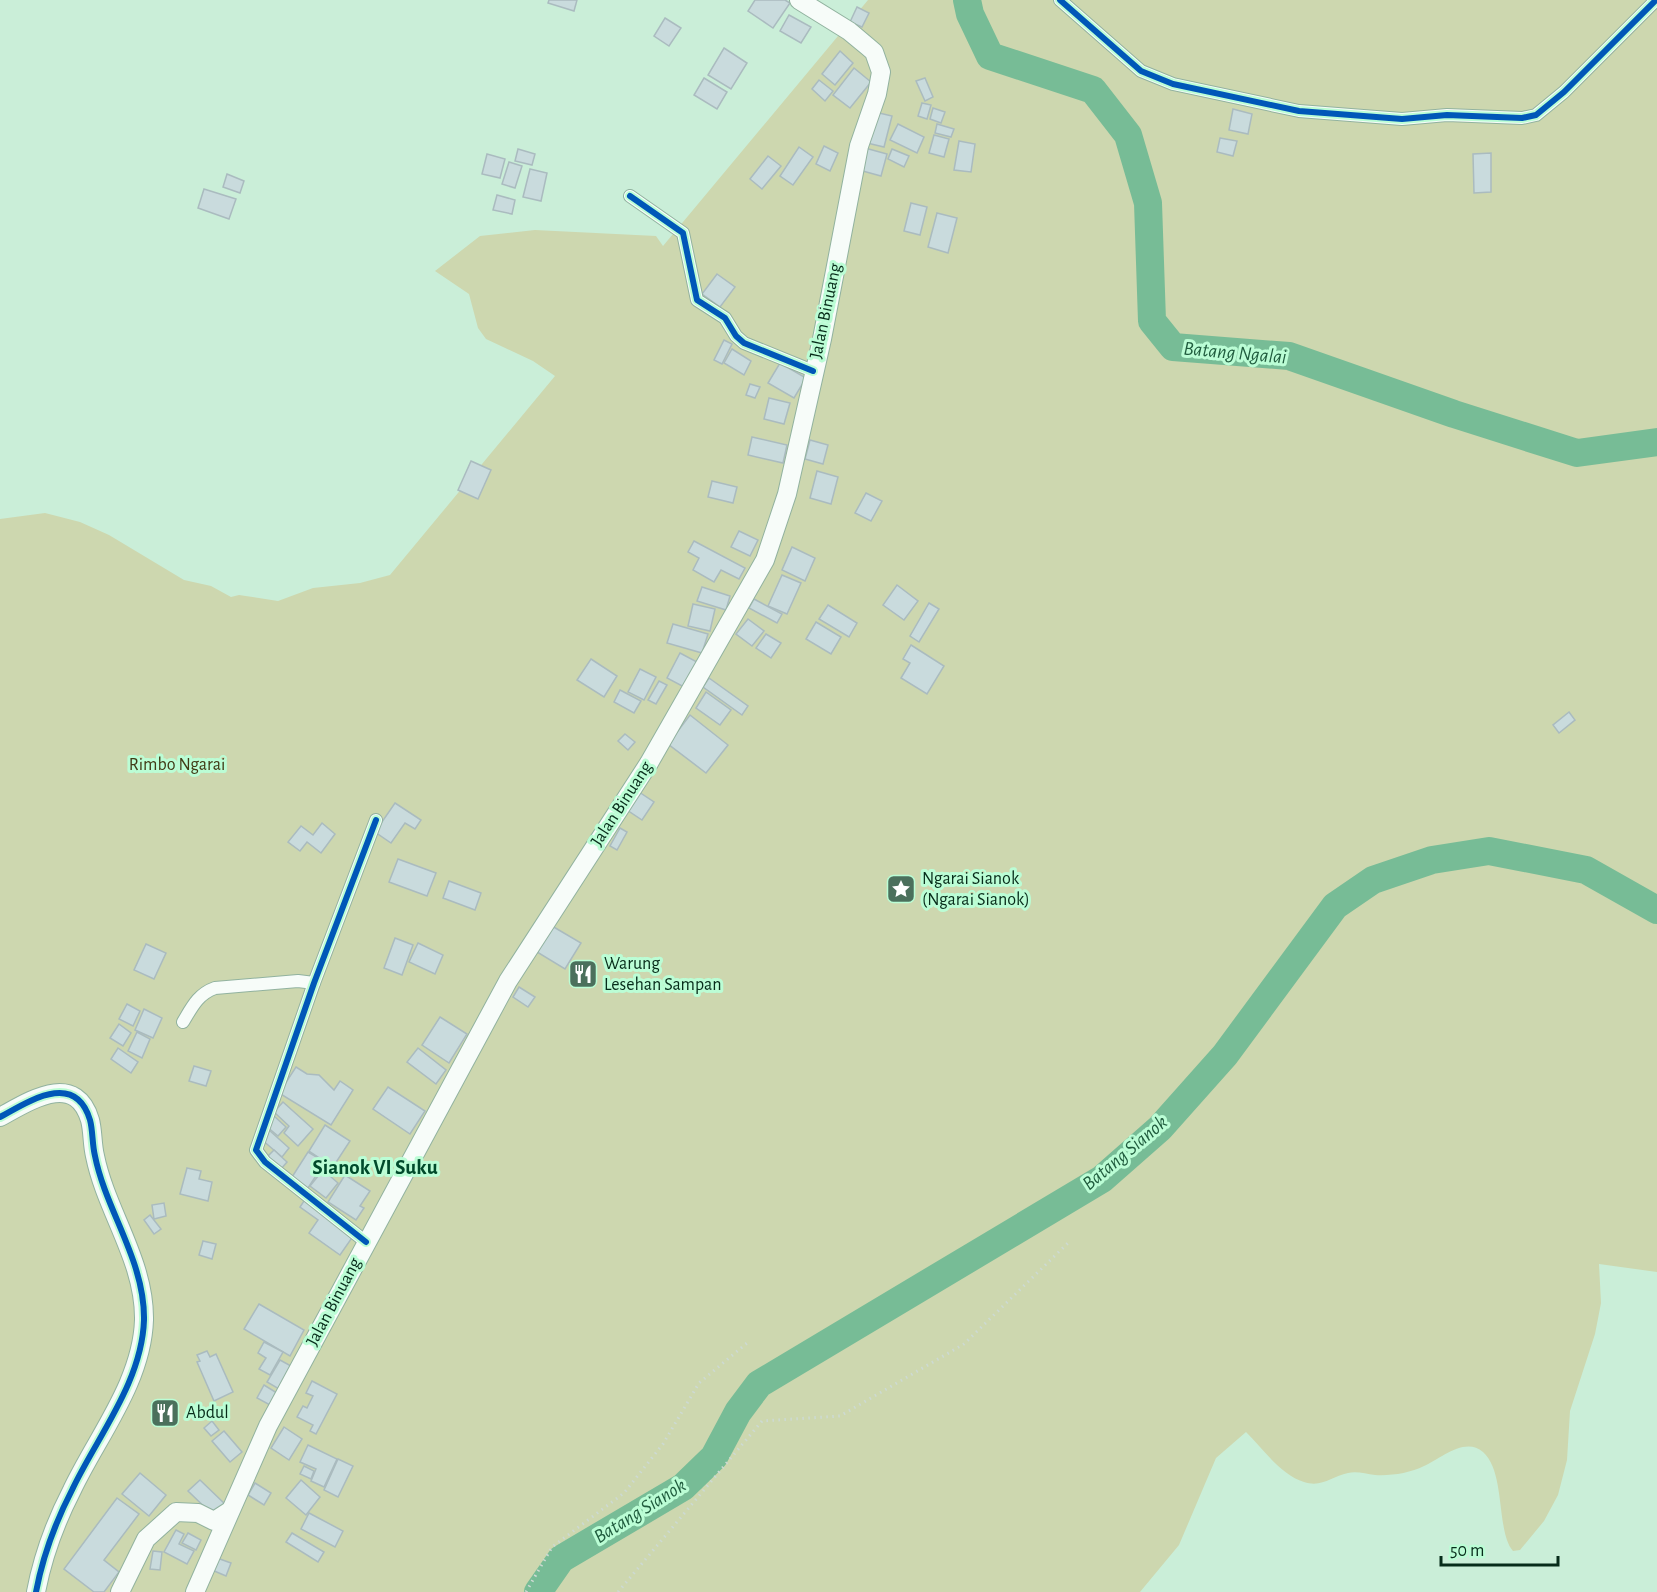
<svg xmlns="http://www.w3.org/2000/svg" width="1657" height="1592" viewBox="0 0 1657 1592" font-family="'Alegreya Sans',sans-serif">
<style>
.green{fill:#cdd7af}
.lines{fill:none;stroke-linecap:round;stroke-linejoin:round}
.river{stroke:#77bc96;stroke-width:28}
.building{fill:#c9dbdd;stroke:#aabbbf;stroke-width:1.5}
.street-casing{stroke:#91b29f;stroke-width:14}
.secondary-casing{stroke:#91b29f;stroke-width:20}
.path{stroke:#cddad3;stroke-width:3;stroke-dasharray:1.5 4.5;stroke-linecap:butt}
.street{stroke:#f7fcf9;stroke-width:12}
.secondary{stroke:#f7fcf9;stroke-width:18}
.cycleway-casing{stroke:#bbfdd5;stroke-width:10}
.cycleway{stroke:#0057b8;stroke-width:6}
.labels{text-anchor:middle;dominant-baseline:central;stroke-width:6;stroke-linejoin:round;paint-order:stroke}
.street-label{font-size:18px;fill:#072c1a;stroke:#bbfdd5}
.park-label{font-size:18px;fill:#413a16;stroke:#bbfdd5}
.poi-label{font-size:18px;fill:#072c1a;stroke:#bbfdd5;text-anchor:start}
.water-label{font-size:20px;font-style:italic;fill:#205c3e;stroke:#bbfdd5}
.quarter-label{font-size:21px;font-weight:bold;fill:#004a2b;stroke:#bbfdd5}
</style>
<rect width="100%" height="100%" fill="#caeed8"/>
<path class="green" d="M868 0H1657V1272L1599 1264 1601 1303 1595 1334 1570 1411 1567 1460 1558 1495 1544 1521 1520 1550 1513 1551C1496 1532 1506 1472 1483 1452 1465 1436 1440 1459 1424 1466 1410 1473 1391 1476 1375 1475 1366 1474 1357 1471 1348 1473 1332 1476 1322 1488 1304 1482 1281 1475 1263 1449 1246 1432L1216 1458 1179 1545 1140 1592H0V519L45 513 80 522 109 535 184 580 211 586 231 597 239 595 278 601 313 588 360 583 390 575 555 376 533 361 486 339 478 328 469 294 435 271 480 236 535 230 656 236 663 246Z"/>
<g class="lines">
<g class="river">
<path d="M967 0 970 14 990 56 1093 90 1128 135 1148 203 1152 321 1173 347 1289 356 1454 414 1577 453 1657 442"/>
<path d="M538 1592 561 1559 683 1487 714 1457 738 1412 759 1384 1102 1179 1160 1128 1225 1055 1335 906 1373 880 1432 860 1489 851 1586 870 1657 910"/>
</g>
</g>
<g class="building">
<path d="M549 0H577L574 11 548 3Z"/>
<path d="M755 0H785L790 3 773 28 748 11Z"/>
<path d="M857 7 869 13 862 27 850 22Z"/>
<path d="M789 15 811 27 801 43 780 31Z"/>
<path d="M665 18 681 28 669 46 654 36Z"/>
<path d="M724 48 747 63 731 89 708 75Z"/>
<path d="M840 51 853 63 835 85 822 74Z"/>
<path d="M854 68 871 82 850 108 833 95Z"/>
<path d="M704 78 727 92 717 109 694 95Z"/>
<path d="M925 78 933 97 925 101 916 81Z"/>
<path d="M819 80 833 91 825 101 812 89Z"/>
<path d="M922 103 931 105 927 119 918 116Z"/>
<path d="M933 108 945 112 941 123 930 119Z"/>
<path d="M1233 109 1252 114 1248 134 1229 130Z"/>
<path d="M875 112 892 116 884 147 867 143Z"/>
<path d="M898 124 924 137 917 153 890 140Z"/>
<path d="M937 124 954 129 951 137 935 133Z"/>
<path d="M934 135 949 139 944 157 929 153Z"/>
<path d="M1220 138 1237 141 1233 156 1217 152Z"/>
<path d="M959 141 975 144 971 172 954 170Z"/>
<path d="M824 146 838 153 830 171 816 164Z"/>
<path d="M799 147 813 157 793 185 780 176Z"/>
<path d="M865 148 887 154 881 176 859 170Z"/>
<path d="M518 149 535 154 532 165 515 161Z"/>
<path d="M892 149 909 156 904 167 888 159Z"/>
<path d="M1491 153V192L1474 193 1473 154Z"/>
<path d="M487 154 505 159 500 178 482 174Z"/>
<path d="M768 156 781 166 762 189 750 179Z"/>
<path d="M509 162 522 166 515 188 502 184Z"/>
<path d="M530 169 547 173 541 201 523 197Z"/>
<path d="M227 174 244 181 240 193 223 187Z"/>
<path d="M204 189 236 199 229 219 198 208Z"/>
<path d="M497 195 515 200 512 214 493 210Z"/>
<path d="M911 203 927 207 920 235 904 231Z"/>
<path d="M937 213 957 218 948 253 928 247Z"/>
<path d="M717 274 735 287 720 307 702 294Z"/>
<path d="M724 340 732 344 722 364 714 360Z"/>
<path d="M732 349 751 361 744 375 724 363Z"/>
<path d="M780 363 806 378 794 398 768 383Z"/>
<path d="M750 384 760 387 755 398 746 395Z"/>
<path d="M769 398 790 403 784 424 764 419Z"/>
<path d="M752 437 787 445 783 463 748 455Z"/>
<path d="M810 440 828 445 823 464 805 459Z"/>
<path d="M471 461 491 470 478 499 458 490Z"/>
<path d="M817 471 838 477 831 504 810 498Z"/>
<path d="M712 481 737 487 733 503 708 497Z"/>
<path d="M866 493 882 501 871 521 855 513Z"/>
<path d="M739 531 758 540 750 556 731 547Z"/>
<path d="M694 541 745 568 739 579 721 570 714 582 693 570 699 558 688 552Z"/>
<path d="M792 547 815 558 805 581 782 570Z"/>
<path d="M782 575 801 583 787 614 768 606Z"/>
<path d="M897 585 918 601 904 620 883 605Z"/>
<path d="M702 587 730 596 726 610 697 601Z"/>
<path d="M754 599 782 614 777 623 749 608Z"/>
<path d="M929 603 939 609 919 642 910 636Z"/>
<path d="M693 604 715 609 710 631 688 626Z"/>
<path d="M828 605 857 623 849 637 819 619Z"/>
<path d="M748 619 764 631 752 646 736 634Z"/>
<path d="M816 622 841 637 831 654 806 639Z"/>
<path d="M673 624 708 634 702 653 667 643Z"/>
<path d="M766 634 781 643 771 658 756 648Z"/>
<path d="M911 645 944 666 927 694 901 678 910 663 903 659Z"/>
<path d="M680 653 697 662 684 687 667 678Z"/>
<path d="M591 659 617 676 604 697 577 680Z"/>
<path d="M640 669 656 677 644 700 628 692Z"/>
<path d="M709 678 748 706 742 715 703 687Z"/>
<path d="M659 681 667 685 656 704 648 700Z"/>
<path d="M620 690 641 701 634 713 614 702Z"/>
<path d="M706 692 731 710 720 725 696 708Z"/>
<path d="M1569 712 1575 720 1559 733 1553 725Z"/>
<path d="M690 715 728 745 706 773 668 744Z"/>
<path d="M625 734 635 742 628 750 618 741Z"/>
<path d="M636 790 654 802 642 820 624 808Z"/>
<path d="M395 803 421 820 415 829 405 823 391 843 375 832Z"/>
<path d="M322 823 335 834 321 853 307 842 300 851 288 842 301 826 313 835Z"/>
<path d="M620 828 627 832 617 850 610 846Z"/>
<path d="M398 859 436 873 427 896 389 882Z"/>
<path d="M449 881 481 893 475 910 443 898Z"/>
<path d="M552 926 581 943 565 969 537 952Z"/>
<path d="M395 938 413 945 402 975 384 968Z"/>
<path d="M418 943 443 955 435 974 409 962Z"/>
<path d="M146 944 166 953 154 979 134 970Z"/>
<path d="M519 987 535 997 528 1007 513 997Z"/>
<path d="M127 1004 140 1011 133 1026 119 1019Z"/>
<path d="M144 1009 162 1018 153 1038 135 1030Z"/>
<path d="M440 1017 467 1034 449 1063 422 1045Z"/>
<path d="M119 1024 131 1033 123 1046 110 1038Z"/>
<path d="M137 1032 150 1039 142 1058 128 1051Z"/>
<path d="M118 1048 138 1062 131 1073 111 1059Z"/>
<path d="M418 1048 446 1070 436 1084 407 1062Z"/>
<path d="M194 1066 211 1071 206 1086 189 1081Z"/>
<path d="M296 1067 307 1074 319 1075 334 1090 340 1081 353 1090 331 1125 279 1093Z"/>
<path d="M388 1087 425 1111 410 1134 373 1109Z"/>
<path d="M283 1102 313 1129 298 1146 284 1133 289 1126 274 1112Z"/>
<path d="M274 1116 286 1127 278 1136 266 1126Z"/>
<path d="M325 1125 350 1141 333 1167 309 1151Z"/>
<path d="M269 1130 289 1148 282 1157 261 1139Z"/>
<path d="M274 1150 287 1162 281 1169 267 1157Z"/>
<path d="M308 1152 325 1162 308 1188 292 1177Z"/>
<path d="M187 1168 201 1171 199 1179 212 1182 208 1201 180 1194Z"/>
<path d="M323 1170 338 1183 326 1198 310 1186Z"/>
<path d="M345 1175 370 1191 360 1206 364 1208 356 1220 328 1202Z"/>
<path d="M306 1198 356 1232 340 1255 309 1233 318 1220 300 1207Z"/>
<path d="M164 1203 166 1216 154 1219 152 1205Z"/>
<path d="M150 1215 161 1229 154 1234 144 1220Z"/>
<path d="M203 1241 216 1244 212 1259 199 1255Z"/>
<path d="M259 1304 304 1330 290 1356 244 1329Z"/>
<path d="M264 1342 283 1352 270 1375 259 1369 266 1358 258 1353Z"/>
<path d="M207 1351 210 1357 216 1354 233 1392 214 1401 197 1362 200 1361 197 1355Z"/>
<path d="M280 1360 291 1366 279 1389 267 1382Z"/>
<path d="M312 1381 337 1394 316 1434 310 1431 313 1425 297 1417 303 1406 307 1408 313 1396 306 1393Z"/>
<path d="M264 1385 277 1393 270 1405 257 1398Z"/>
<path d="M212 1421 219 1430 211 1436 204 1428Z"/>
<path d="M284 1427 302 1439 289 1460 271 1448Z"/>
<path d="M224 1431 242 1452 230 1462 212 1441Z"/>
<path d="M308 1445 337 1459 324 1487 311 1481 316 1469 300 1462Z"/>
<path d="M338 1459 353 1466 338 1497 324 1490Z"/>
<path d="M304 1466 314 1471 311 1479 300 1474Z"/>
<path d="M140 1473 166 1495 149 1516 122 1494Z"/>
<path d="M200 1480 227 1506 216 1518 188 1491Z"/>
<path d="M301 1480 320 1497 306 1515 286 1498Z"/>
<path d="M255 1483 271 1493 264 1505 248 1495Z"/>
<path d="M117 1498 139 1514 104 1560 119 1572 104 1592H94L64 1569Z"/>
<path d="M309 1513 343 1531 335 1547 301 1529Z"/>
<path d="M176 1530 184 1534 179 1544 194 1551 187 1564 164 1552Z"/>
<path d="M188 1533 201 1540 196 1550 182 1543Z"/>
<path d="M292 1533 324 1552 318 1562 286 1542Z"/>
<path d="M153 1551 162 1552 160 1570 150 1569Z"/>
<path d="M217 1558 231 1563 226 1576 212 1570Z"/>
</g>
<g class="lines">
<g class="street-casing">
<g id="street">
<path d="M1060 0 1141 71 1173 84 1299 111 1402 119 1447 115 1522 118 1536 115 1564 92 1656 0"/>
<path d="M630 196 683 233 697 300 725 318 736 336 744 343 813 371"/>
<path d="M183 1022C192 1007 198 994 215 988L298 981 314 983"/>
<path d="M366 1242 265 1162 256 1150 314 983 376 820"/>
</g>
</g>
<g class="secondary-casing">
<g id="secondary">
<path d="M0 1117C28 1102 75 1070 90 1120 93 1131 92 1144 95 1156 106 1211 145 1261 144 1320 142 1382 97 1437 72 1490 55 1523 43 1555 36 1592"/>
<path d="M120 1592 146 1539 176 1512 198 1513 214 1521 228 1512"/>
<path d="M195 1592 268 1426 508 981 649 763 765 560 787 494 822 339 859 146 877 94 881 72 874 52 867 46 849 31 799 0"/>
</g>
</g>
<g class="path">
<path d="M526 1592 552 1547 624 1493 663 1444 699 1383 747 1343"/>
<path d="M618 1592 762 1421 840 1416 964 1344 1069 1242"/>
</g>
<use href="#street" class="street"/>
<use href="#secondary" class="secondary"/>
<g class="cycleway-casing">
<g id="cycleway">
<path d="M1060 0 1141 71 1173 84 1299 111 1402 119 1447 115 1522 118 1536 115 1564 92 1656 0"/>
<path d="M630 196 683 233 697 300 725 318 736 336 744 343 813 371"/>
<path d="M0 1117C28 1102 75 1070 90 1120 93 1131 92 1144 95 1156 106 1211 145 1261 144 1320 142 1382 97 1437 72 1490 55 1523 43 1555 36 1592"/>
<path d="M366 1242 265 1162 256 1150 314 983 376 820"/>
</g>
</g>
<use href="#cycleway" class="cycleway"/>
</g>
<defs>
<g id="sight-square" transform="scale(1.5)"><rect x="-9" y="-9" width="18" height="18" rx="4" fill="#4b705c" stroke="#bbfdd5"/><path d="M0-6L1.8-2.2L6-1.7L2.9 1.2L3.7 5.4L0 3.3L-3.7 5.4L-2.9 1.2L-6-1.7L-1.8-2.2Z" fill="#fff"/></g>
<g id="restaurant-square" transform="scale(1.5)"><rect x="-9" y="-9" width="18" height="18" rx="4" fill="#4b705c" stroke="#bbfdd5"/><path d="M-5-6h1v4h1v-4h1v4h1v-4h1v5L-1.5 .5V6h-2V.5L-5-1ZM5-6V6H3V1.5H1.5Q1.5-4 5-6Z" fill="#fff"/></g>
</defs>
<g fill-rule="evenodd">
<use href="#sight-square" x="901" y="889"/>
<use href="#restaurant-square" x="583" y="974"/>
<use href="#restaurant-square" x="165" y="1413"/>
</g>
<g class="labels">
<g class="street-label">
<text transform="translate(826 311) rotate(-78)">Jalan Binuang</text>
<text transform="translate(622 804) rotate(-57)">Jalan Binuang</text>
<text transform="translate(334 1302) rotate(-62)">Jalan Binuang</text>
</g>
<g class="park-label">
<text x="177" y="765">Rimbo Ngarai</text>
</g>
<g class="poi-label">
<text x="922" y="879">Ngarai Sianok<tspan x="922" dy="21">(Ngarai Sianok)</tspan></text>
<text x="604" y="964">Warung<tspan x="604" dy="21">Lesehan Sampan</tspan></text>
<text x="186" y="1413">Abdul</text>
</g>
<g class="water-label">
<text transform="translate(1235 353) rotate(5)">Batang Ngalai</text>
<text transform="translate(1125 1153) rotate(-40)">Batang Sianok</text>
<text transform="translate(640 1511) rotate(-32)">Batang Sianok</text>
</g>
<g class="quarter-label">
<text x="375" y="1167">Sianok VI Suku</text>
</g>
</g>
<path d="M1441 1556v9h117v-9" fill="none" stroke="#072c1a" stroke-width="3"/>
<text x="1450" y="1556" font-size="18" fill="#072c1a" stroke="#bbfdd5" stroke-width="4.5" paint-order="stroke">50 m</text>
</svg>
